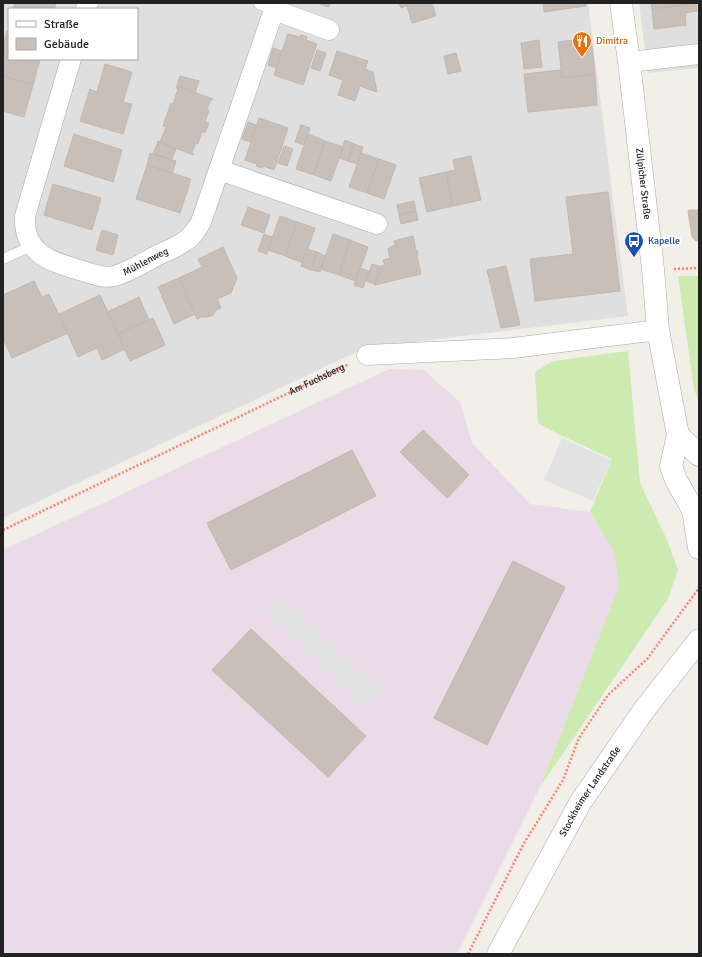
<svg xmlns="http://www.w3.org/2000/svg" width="702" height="957" viewBox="0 0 702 957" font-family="Signika,sans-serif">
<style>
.residential{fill:#e0dfdf;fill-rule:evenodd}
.industrial{fill:#ebdbe8}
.grass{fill:#cdebb0}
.parking{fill:#e2e2e2}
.building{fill:#c7bfb8;stroke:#c4b6ab}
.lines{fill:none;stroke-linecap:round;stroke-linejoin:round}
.service-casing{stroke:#a9a9a9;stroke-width:11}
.minor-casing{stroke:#a9a9a9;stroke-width:21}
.tertiary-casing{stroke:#a9a9a9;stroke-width:23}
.path{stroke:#fa8072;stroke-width:2.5;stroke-dasharray:2 2;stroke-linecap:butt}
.service{stroke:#fff;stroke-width:10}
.minor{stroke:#fff;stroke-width:20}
.tertiary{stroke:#fff;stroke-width:22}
.labels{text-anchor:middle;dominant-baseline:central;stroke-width:4;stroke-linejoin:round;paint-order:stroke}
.food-label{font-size:10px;fill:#c56008;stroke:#fff;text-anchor:start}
.street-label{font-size:10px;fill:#222;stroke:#fff}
.transit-label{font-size:10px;fill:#164399;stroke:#fff;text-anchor:start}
</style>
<rect width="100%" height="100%" fill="#f2efe9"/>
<g class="residential">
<path d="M3 3H588L628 316 365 348 3 518ZM9 9H137V59H9Z"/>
<path d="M639 3H699V68L648 73Z"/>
</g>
<path class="industrial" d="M389 369 424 370 460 402 472 443 530 504 590 512 614 551 619 586 540 787 457 954H3V550Z"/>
<g class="grass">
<path d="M678 276H699V403L694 389Z"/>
<path d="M628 351 640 483 667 540 678 570 668 599 540 787 619 586 614 551 590 512 612 459 560 435 538 423 535 372 553 361Z"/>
</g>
<g class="parking">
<path d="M562 438 611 460 593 501 544 480Z"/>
<path d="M285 598 383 693 363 706 263 607Z"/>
</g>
<g class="building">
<path d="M15 3H56L54 9H13Z"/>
<path d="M317 3H330L329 7Z"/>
<path d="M399 3H432L436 16 412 23 407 6 401 8Z"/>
<path d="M543 3H586V6L544 12Z"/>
<path d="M651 3H683L684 5 652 9Z"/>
<path d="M683 3H699L684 5Z"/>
<path d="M696 3 697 11 685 13 686 25 654 29 652 9Z"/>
<path d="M7 31H9V54L3 53V45Z"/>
<path d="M288 34 300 37 301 35 307 37 306 40 317 44 303 85 274 75Z"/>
<path d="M591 38 595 74 562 78 558 42Z"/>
<path d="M539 40 542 67 524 69 521 43Z"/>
<path d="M273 48 282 51 276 68 268 65Z"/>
<path d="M317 50 326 53 320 71 311 68Z"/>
<path d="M337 51 368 61 365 69 373 72 377 92 360 86 355 101 338 95 343 80 329 75Z"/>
<path d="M3 53 9 54V59H25L39 63 33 85 3 76Z"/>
<path d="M456 53 461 71 448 74 444 56Z"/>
<path d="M25 59H40L39 63Z"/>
<path d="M105 64 132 72 123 102 132 104 123 134 80 121 90 89 97 92Z"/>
<path d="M561 70 562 78 595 74 597 105 528 112 524 74Z"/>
<path d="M3 76 33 85 24 117 3 111Z"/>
<path d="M180 76 199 81 195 93 177 86Z"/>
<path d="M177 86 213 99V100L211 99 207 109 209 110 205 122 209 123 205 133 202 131 198 144 196 143 192 153 194 155 158 142V141L160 142 166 127 163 126 171 103 173 104 178 89 176 88Z"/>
<path d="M259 118 288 128 274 170 263 166 262 168 256 166 257 164 245 160Z"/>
<path d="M248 122 256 125 251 142 242 139Z"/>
<path d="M301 125 310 128 304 145 295 142Z"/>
<path d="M74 134 122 150 113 182 64 166Z"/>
<path d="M308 134 325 141 314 175 296 169Z"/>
<path d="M345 140 354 144 348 161 339 158Z"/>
<path d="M325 141 343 147 331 181 314 175Z"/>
<path d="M158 142 176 149 172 159 153 154Z"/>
<path d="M354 144 363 147 357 164 348 161Z"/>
<path d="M284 146 293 149 287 166 278 163Z"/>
<path d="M150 153 176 161 172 173 147 165Z"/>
<path d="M361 153 379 159 367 193 349 187Z"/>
<path d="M471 156 481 200 453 206 446 172 455 170 453 160Z"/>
<path d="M379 159 396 165 384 199 367 193Z"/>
<path d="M147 165 191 179 180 213 136 199Z"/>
<path d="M446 172 453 206 427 212 419 178Z"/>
<path d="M53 184 101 198 92 230 44 215Z"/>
<path d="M608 192 620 291 535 301 530 259 573 254 566 197Z"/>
<path d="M414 201 416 211 399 215 397 205Z"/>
<path d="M248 207 270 215 264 233 241 225Z"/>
<path d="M690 210H699V240L696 241 692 237 688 211Z"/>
<path d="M416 211 418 220 401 224 399 215Z"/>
<path d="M280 216 297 222 285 256 268 250Z"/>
<path d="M297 222 315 228 303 263 285 256Z"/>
<path d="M102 230 118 235 113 255 96 250Z"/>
<path d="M264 234 272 237 267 254 258 251Z"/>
<path d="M333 234 350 240 339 275 321 269Z"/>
<path d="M413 236 416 251 417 250 418 255 417 256 421 274 375 285 381 266 385 265 383 260 390 258 388 249 390 247 395 245 394 241Z"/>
<path d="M350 240 368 247 356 281 339 275Z"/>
<path d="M223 247 237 278 231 293 217 299 221 308 216 310 213 315 208 317H202L197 319 179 278 202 267 198 259Z"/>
<path d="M307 249 317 252 311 270 301 266Z"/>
<path d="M317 252 325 256 320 272 311 270Z"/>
<path d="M372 264 381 267 375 284 366 281Z"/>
<path d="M506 266 520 325 501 328 487 270Z"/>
<path d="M360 268 369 271 363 288 354 285Z"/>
<path d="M179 278 195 314 174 324 158 287Z"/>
<path d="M34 281 42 297 49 294 68 333 12 358 3 338V295Z"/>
<path d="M100 295 125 349 102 360 97 348 78 357 59 314Z"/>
<path d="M139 297 149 320 118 334 107 312Z"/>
<path d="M153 318 165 345 130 361 118 334Z"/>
<path d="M423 430 469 475 447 498 400 452Z"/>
<path d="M352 450 376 496 231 570 207 523Z"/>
<path d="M513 561 565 587 487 745 434 718Z"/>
<path d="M251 629 366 736 328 777 212 670Z"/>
</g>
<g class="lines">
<g class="service-casing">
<g id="service">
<path d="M259 3V4L274 10"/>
<path d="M3 259 32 246"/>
</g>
</g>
<g class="minor-casing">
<g id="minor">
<path d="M86 9 88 3"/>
<path id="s2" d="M71 59 25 216C23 253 49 261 79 270 90 273 103 279 114 276 130 272 144 262 158 255 167 251 177 247 185 241 192 237 196 230 201 222L274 10 329 30"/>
<path d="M629 62 699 54"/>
<path d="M219 170 377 224"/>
<path d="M367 355 513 348 658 330"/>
</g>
</g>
<g class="tertiary-casing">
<g id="tertiary">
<path id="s3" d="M621 3 629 62 653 269 658 330 678 435 671 466 676 480 693 510 699 516"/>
<path d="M678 435 699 455"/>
<path d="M693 510 699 548"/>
<path id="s4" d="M498 954 580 803 644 710 699 640"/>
</g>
</g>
<g class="path">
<path d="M674 269 699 268"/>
<path id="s1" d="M3 530 349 364"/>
<path d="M468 954 523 845 563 780 579 738 608 695 647 659 699 588"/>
</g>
<use href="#service" class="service"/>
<use href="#minor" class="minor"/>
<use href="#tertiary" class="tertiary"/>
</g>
<defs>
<g id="restaurant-pin" transform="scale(1)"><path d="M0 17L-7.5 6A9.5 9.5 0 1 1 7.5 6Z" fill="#e8710a" stroke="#fff"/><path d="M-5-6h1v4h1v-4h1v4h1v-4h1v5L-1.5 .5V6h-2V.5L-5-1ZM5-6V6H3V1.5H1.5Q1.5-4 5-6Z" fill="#fff"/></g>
<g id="bus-pin" transform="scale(1)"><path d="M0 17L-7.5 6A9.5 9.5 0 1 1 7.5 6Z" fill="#1a4fb4" stroke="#fff"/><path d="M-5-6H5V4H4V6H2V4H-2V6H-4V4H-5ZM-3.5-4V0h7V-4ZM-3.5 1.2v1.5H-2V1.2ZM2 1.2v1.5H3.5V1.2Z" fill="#fff"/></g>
</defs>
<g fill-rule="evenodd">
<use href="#restaurant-pin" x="582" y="41"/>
<use href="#bus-pin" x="634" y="241"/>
</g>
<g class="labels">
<g class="food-label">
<text x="596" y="41">Dimitra</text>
</g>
<g class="street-label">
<text stroke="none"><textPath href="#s3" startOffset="182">Zülpicher Straße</textPath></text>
<text stroke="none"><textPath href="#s2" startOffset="319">Mühlenweg</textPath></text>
<text stroke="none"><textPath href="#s1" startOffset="348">Am Fuchsberg</textPath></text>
<text stroke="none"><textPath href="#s4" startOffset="187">Stockheimer Landstraße</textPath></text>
</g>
<g class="transit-label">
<text x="648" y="241">Kapelle</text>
</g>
</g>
<rect width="702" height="957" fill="none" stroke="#222222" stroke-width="8"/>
<rect x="8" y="8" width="130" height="52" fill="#ffffff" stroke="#a7a7a7"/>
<rect x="16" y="21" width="20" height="6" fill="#ffffff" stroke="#a7a7a7"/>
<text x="44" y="28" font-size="12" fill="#222222">Straße</text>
<rect x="16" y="38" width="20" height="12" fill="#c7bfb8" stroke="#a7a7a7"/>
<text x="44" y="48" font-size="12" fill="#222222">Gebäude</text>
</svg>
